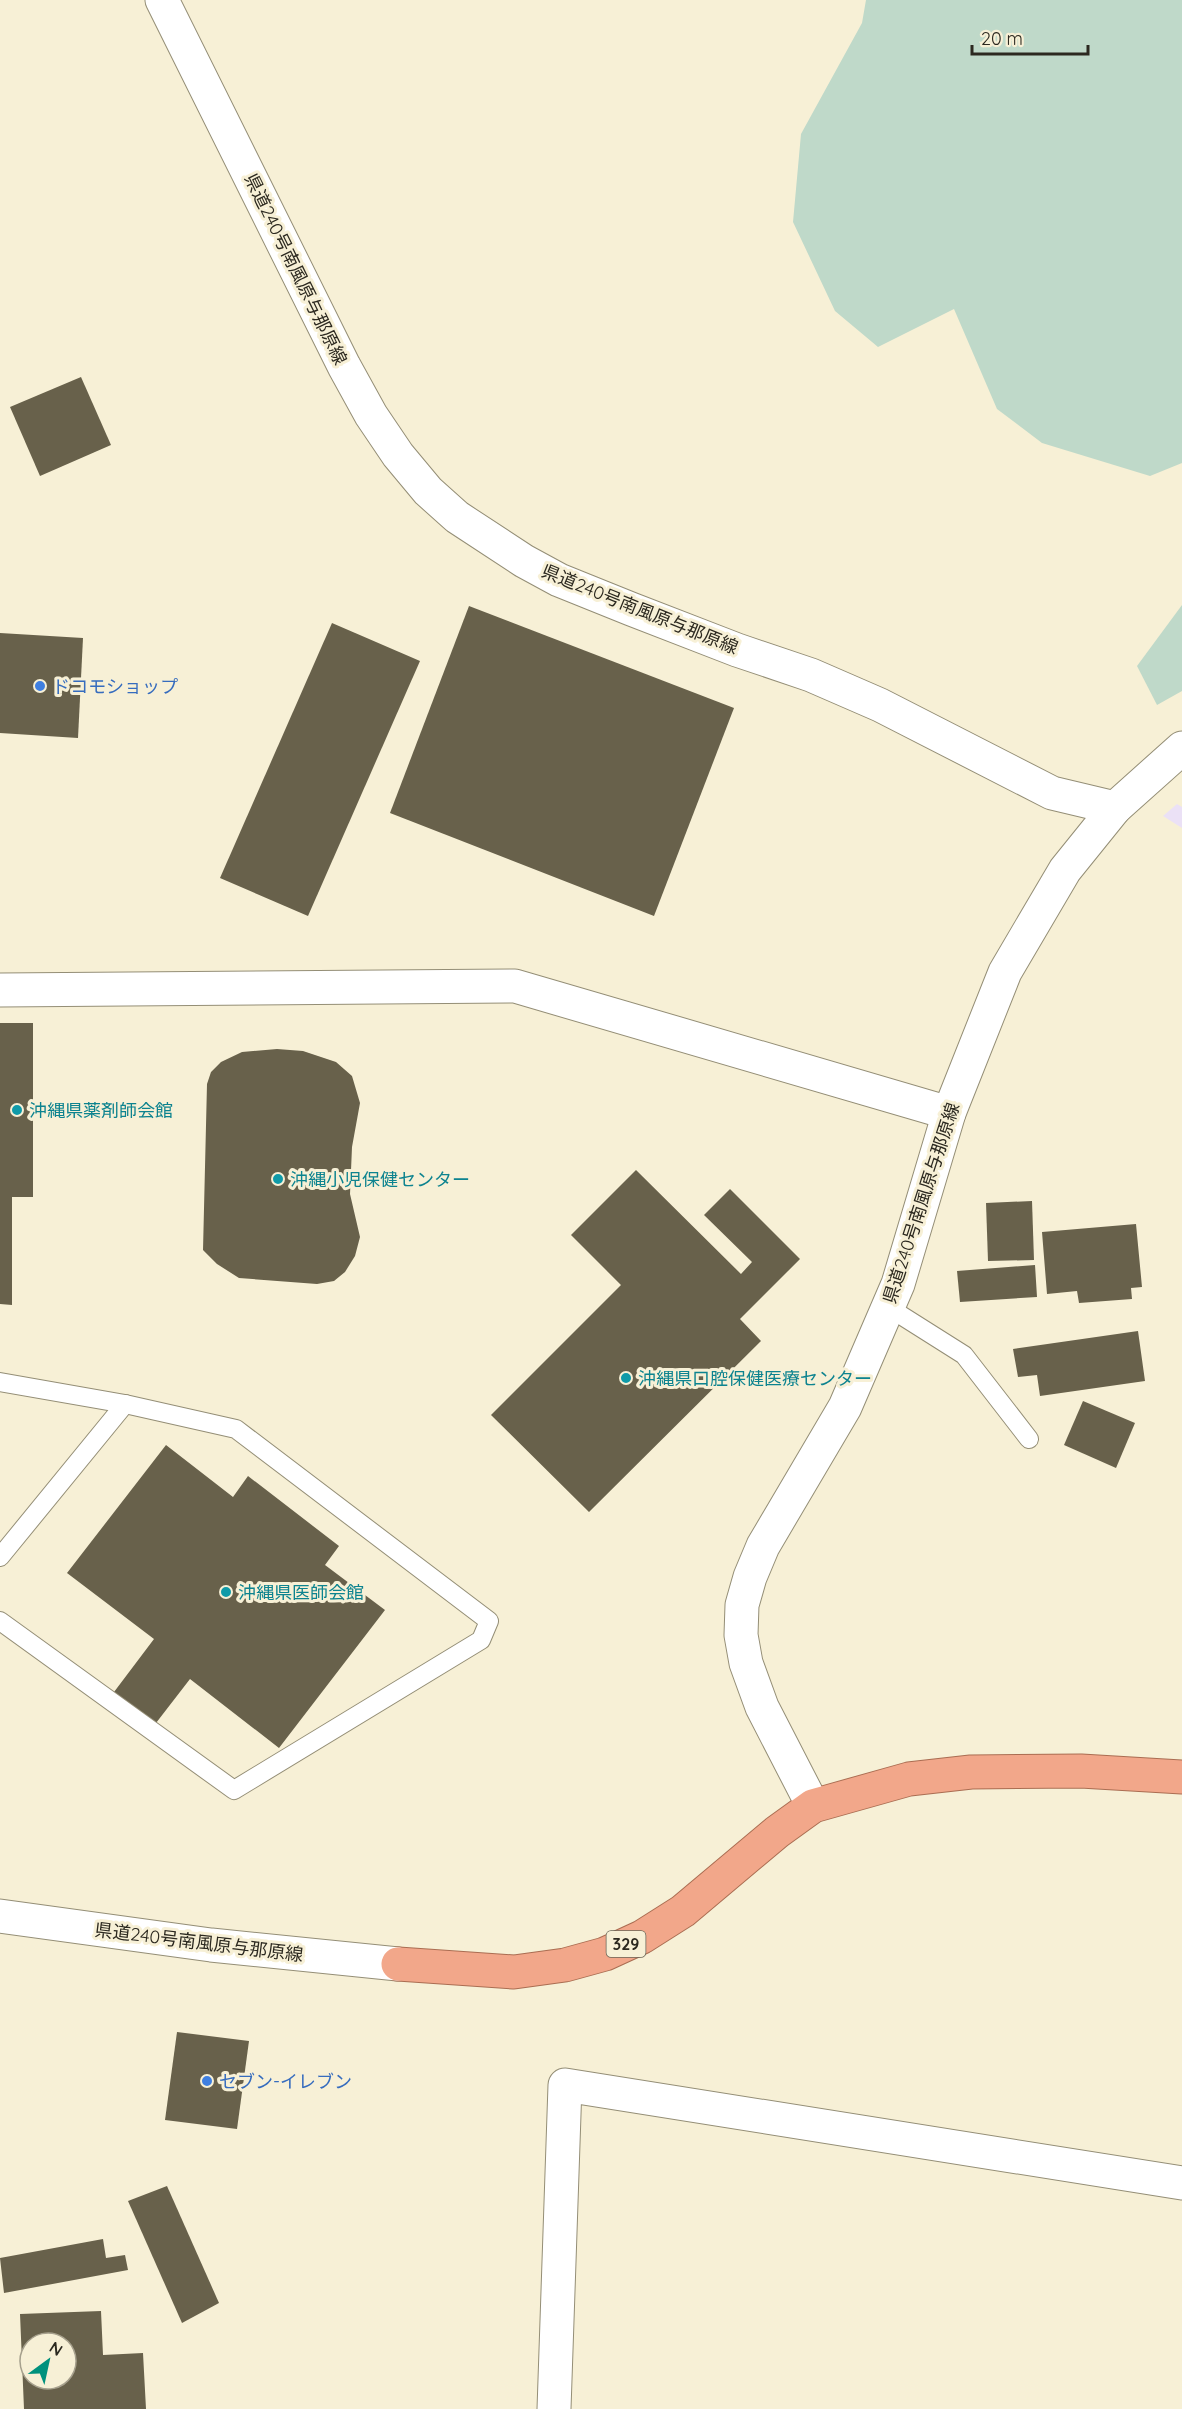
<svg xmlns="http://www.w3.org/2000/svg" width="1182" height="2409" viewBox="0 0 1182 2409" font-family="Quicksand,'Noto Sans JP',sans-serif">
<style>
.industrial{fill:#ebe1f6}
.green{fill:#bfd9c9}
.building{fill:#68614b;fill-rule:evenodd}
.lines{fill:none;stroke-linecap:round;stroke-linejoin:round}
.service-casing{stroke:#948e76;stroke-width:20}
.minor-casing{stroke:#948e76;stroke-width:35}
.secondary-casing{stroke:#948e76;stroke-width:35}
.trunk-casing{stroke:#aa6d52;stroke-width:35}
.service{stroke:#fff;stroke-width:18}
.minor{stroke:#fff;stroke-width:33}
.secondary{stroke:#fff;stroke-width:33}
.trunk{stroke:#f2a78a;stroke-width:33}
.shop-dot{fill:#3f7fe0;stroke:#f7f0d6;stroke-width:2}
.culture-dot{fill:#0f9aa8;stroke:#f7f0d6;stroke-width:2}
.labels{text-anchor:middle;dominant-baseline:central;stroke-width:6;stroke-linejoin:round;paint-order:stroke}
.shield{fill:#f7f0d6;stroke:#696557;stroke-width:1.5}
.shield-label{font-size:16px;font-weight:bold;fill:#2c2920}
.street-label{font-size:18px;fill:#2c2920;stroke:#f7f0d6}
.shop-label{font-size:18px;fill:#366cbe;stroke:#f7f0d6;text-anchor:start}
.culture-label{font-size:18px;fill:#0d838f;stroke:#f7f0d6;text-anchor:start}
</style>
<rect width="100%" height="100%" fill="#f7f0d6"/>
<path class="industrial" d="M1177 804 1182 807V828L1163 816Z"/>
<g class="green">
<path d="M866 0H1182V463L1150 476 1042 443 997 409 954 309 878 347 835 311 793 222 801 134 862 23Z"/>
<path d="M1182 605V691L1157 705 1137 666Z"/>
</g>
<g class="building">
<path d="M81 377 111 445 40 476 10 407Z"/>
<path d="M469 606 734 708 654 916 390 813Z"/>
<path d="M332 623 420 661 308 916 220 878Z"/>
<path d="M0 633 83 638 78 738 0 733Z"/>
<path d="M0 1023H33V1197H12V1305L0 1304Z"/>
<path d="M277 1049 303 1051 336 1062 352 1076 360 1103 352 1147 350 1194 360 1237 355 1256 345 1272 334 1281 317 1284 239 1278 217 1264 203 1250 207 1084 211 1072 221 1062 242 1052Z"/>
<path d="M636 1170 741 1274 752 1262 704 1215 730 1189 800 1259 740 1319 761 1341 589 1512 491 1415 621 1285 571 1235Z"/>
<path d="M1032 1201 1034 1260 988 1261 986 1203Z"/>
<path d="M1136 1224 1142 1287 1131 1288 1132 1299 1079 1303 1077 1291 1047 1294 1042 1232Z"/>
<path d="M1035 1265 1037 1297 960 1302 957 1271Z"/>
<path d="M1138 1331 1145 1381 1040 1396 1037 1375 1018 1377 1013 1349Z"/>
<path d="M1083 1401 1135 1423 1116 1468 1064 1445Z"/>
<path d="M166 1445 233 1497 248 1476 339 1546 325 1565 385 1610 279 1748 190 1679 156 1723 114 1692 154 1639 67 1573Z"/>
<path d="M177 2032 249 2041 237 2129 165 2120Z"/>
<path d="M167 2186 219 2303 182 2323 128 2201Z"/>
<path d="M103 2239 106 2258 125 2255 128 2270 4 2293 0 2258Z"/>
<path d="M101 2311 103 2355 143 2353 146 2409H24L20 2314ZM30 2343H66V2379H30Z"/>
</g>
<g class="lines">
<g class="service-casing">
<g id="service">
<path d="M888 1307 964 1355 1029 1439"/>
<path d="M0 1382 125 1404 236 1429 489 1621 481 1640 234 1790 0 1621"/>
<path d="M0 1557 125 1404"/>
</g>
</g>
<g class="minor-casing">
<g id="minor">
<path d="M0 990 515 986 949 1113"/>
<path d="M554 2409 565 2085 1182 2183"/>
</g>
</g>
<g class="secondary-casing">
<g id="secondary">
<path d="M162 0 344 366 371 415 398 455 428 491 457 517 524 561 559 580 631 609 737 650 811 675 880 705 1052 793 1115 808"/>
<path d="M813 1806 762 1707 746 1663 741 1635 742 1605 750 1577 763 1546 845 1407 898 1284 949 1113 1005 972 1065 870 1115 808 1182 748"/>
<path d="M0 1916 211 1945 398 1964"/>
</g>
</g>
<g class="trunk-casing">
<path id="trunk" d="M398 1964 514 1972 565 1965 605 1954 642 1937 683 1911 777 1832 813 1806 909 1779 971 1772 1081 1771 1182 1777"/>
</g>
<use href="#service" class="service"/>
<use href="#minor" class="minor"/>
<use href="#secondary" class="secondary"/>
<use href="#trunk" class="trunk"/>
</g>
<g class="shop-dot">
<circle cx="40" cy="686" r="6"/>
<circle cx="207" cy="2081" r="6"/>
</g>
<g class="culture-dot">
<circle cx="17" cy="1110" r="6"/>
<circle cx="278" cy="1179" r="6"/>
<circle cx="626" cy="1378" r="6"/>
<circle cx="226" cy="1592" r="6"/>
</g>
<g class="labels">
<rect class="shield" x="606.5" y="1931" width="39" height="26" rx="4.5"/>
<g class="shield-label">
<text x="626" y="1944">329</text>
</g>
<g class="street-label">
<text transform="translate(296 269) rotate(64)">県道240号南風原与那原線</text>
<text transform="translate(640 609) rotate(22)">県道240号南風原与那原線</text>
<text transform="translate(921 1203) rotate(-72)">県道240号南風原与那原線</text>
<text transform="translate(199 1942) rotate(7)">県道240号南風原与那原線</text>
</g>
<g class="shop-label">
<text x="52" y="686">ドコモショップ</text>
<text x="219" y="2081">セブン-イレブン</text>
</g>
<g class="culture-label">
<text x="29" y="1110">沖縄県薬剤師会館</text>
<text x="290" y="1179">沖縄小児保健センター</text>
<text x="638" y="1378">沖縄県口腔保健医療センター</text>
<text x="238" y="1592">沖縄県医師会館</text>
</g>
</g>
<g transform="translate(48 2361) rotate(33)"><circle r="28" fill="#f7f0d6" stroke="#a6a08d" stroke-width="1.5"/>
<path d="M0-4.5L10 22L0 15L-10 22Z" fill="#00917d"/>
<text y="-9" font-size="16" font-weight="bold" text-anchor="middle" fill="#2c2920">N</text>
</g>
<path d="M972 45v9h116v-9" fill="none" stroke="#2c2920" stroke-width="3"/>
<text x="981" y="45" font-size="18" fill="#2c2920" stroke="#f7f0d6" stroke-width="4.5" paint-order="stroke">20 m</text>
</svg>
